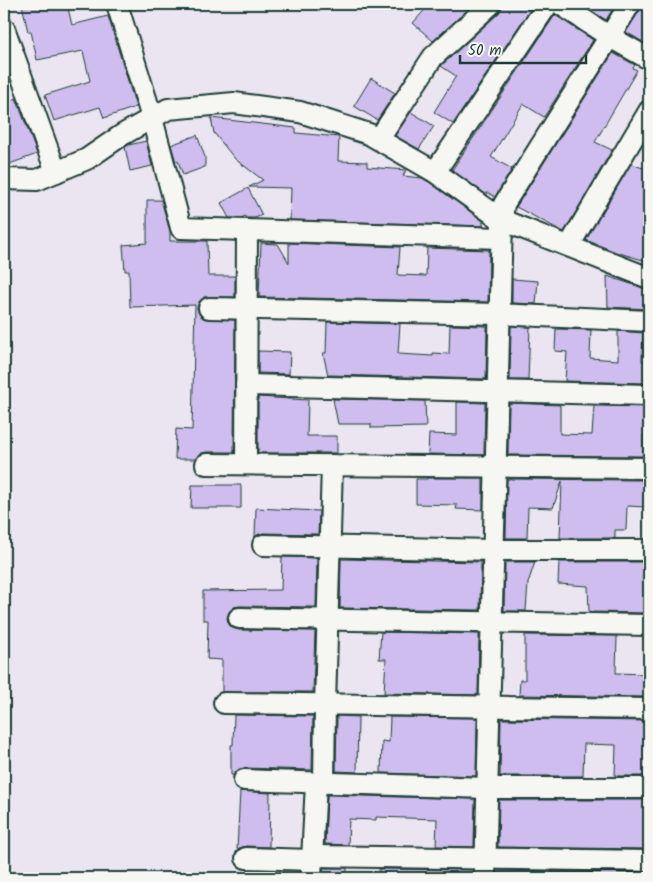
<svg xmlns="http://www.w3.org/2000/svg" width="653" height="882" viewBox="0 0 653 882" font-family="Kalam,sans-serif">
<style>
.building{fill:#cebdee;stroke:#1f3d34}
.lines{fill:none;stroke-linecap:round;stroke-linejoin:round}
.minor-casing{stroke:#1f3d34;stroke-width:24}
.minor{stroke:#f6f6f2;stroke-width:20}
</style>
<rect width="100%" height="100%" fill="#eae5f1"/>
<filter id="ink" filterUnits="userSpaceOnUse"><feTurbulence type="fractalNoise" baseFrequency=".02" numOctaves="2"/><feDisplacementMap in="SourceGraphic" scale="10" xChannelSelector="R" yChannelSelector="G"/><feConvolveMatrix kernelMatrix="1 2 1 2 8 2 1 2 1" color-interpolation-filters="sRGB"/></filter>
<g filter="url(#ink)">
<g class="building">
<path d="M22 4H67L72 25 108 16 136 107 104 118 100 107 54 121 45 95 90 81 83 51 37 60 31 31 28 32Z"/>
<path d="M430 4H474L433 41 413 23Z"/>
<path d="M503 4H534L453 124 434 112 456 76 441 66 499 13Z"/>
<path d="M581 4H616L606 20Z"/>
<path d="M642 4H649V42L648 45 626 32 640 10Z"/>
<path d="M555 15 593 40 544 117 523 104 491 157 512 169 495 197 487 192V195L452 170Z"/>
<path d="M613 53 635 65 633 68 637 70 595 142 612 150 564 232 516 207Z"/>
<path d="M371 78 395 93 377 120 354 106Z"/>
<path d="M16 98 37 154 4 166V103Z"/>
<path d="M411 112 434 126 419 149 395 136Z"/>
<path d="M211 118 296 128V133L339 137 338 161 367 162V167L406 170 403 176 422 178 429 182 483 221V226L290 220 291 188 249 187 263 180 235 159 214 133Z"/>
<path d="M197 135 205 157V167L183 175 178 161 176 162 171 145Z"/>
<path d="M146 141 152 166 130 171 125 147 129 145Z"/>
<path d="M631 164 649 170V255L646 261 616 252 586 240Z"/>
<path d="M248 188 262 215 255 218H246L245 216 241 218H229L221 203Z"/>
<path d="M147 200H161L170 231V241H207L208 276H235V297H204L199 302 197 308 199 314 203 318 235 320 234 452H206L200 454 195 459H175L176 429 192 430 195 305 130 307 129 271H125L123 245 147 243Z"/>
<path d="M261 243 278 244 289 263V243L400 247 398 275 426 276 427 248 489 250 488 302 259 297Z"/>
<path d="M607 276 649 290V309L608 307Z"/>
<path d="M512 279 538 281 536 304 512 303Z"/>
<path d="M327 322 400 324 398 354 433 356V353L449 354 450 325 487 326 486 379 328 375 323 353H326Z"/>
<path d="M511 326 530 327 528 380H510Z"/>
<path d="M556 329 591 330 590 358 618 360V331L643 333 642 361 647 362 646 383 565 381 567 352 555 351Z"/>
<path d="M258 351 290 352 289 374 258 373Z"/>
<path d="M258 397 308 400 307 436H337V453H258Z"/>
<path d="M333 399 425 401 426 427 371 428V424H338Z"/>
<path d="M457 402 485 403 484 455 428 454 429 434 457 435Z"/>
<path d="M509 403 560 405V434L592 435 594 406 646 407V435H643V456L508 455Z"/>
<path d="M427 478H483V510L456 509 457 505 416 504V479H427Z"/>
<path d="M507 479 642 480V483H647L646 507 627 506 626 530H615V538H560L562 481 553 508 528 507 527 538H506Z"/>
<path d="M192 485H241V508H191Z"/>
<path d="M256 508 319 511 318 534 263 533 255 537Z"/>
<path d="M282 557 317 558 316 607 239 606 234 607 229 612 227 618 228 623 232 628 239 630 315 631 313 692H222V660L207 659 208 620H203V591L281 590Z"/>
<path d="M341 559 481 562 480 610 340 608Z"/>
<path d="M505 562H535L528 583 526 611H504Z"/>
<path d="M559 562H649V613L589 612 588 586 558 584Z"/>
<path d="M381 632 479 634 478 695 384 693 386 659H379Z"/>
<path d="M525 635 617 636 616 673 648 674V697L519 695 520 680H525Z"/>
<path d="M234 715 313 716 312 770 244 768 239 769 233 775H231V745H233Z"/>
<path d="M337 716 358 717 357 772 336 771Z"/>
<path d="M390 717 477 718 476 776 381 773 382 741 389 742Z"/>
<path d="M501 719 649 721 647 776H615L616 745 584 744 583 776H500Z"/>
<path d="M240 791 270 793 269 847 246 846 237 849Z"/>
<path d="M327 795 475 799 474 847 436 846 437 819 376 817V820L349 819 348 845 325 844Z"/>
<path d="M499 800H649L648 828H649V849L498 847Z"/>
<rect x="323" y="868" width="24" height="10"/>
<path d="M379 869 473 870V878H379Z"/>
<path d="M497 871 649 873V878H497Z"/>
</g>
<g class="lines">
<g class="minor-casing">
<g id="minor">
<path d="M117 4 152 118 181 228 501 238"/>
<path d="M560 4 610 37 649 59"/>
<path d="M4 28 56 172"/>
<path d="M379 139 433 57 491 4"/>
<path d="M435 172 548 4"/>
<path d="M4 179 37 180 87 159 122 135 168 109 234 103 300 112 369 134 435 172 502 220 649 278"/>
<path d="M569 246 649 111"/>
<path d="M209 308 499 314 649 321"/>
<path d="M246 385 649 395"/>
<path d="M206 464 649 468"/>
<path d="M246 464 247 230"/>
<path d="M263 545 493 550H649"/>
<path d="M239 618 649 625"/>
<path d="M224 703 649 709"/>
<path d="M244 780 487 788H649"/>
<path d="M324 783 325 705 332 465"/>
<path d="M312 856 649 861"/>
<path d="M246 858 312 860"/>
<path d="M311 878 316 783"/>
<path d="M485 878 502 220 504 204 630 4"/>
</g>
</g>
<use href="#minor" class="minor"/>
</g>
</g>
<rect width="653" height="882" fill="none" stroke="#f6f6f2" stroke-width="20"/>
<rect x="10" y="10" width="633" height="862" fill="none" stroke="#1f3d34" stroke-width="2" filter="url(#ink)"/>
<path d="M460 55v8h126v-8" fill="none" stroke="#1f3d34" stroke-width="2.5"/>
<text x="468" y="55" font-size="15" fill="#1f3d34" stroke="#f6f6f2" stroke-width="4" paint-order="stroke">50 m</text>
</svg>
